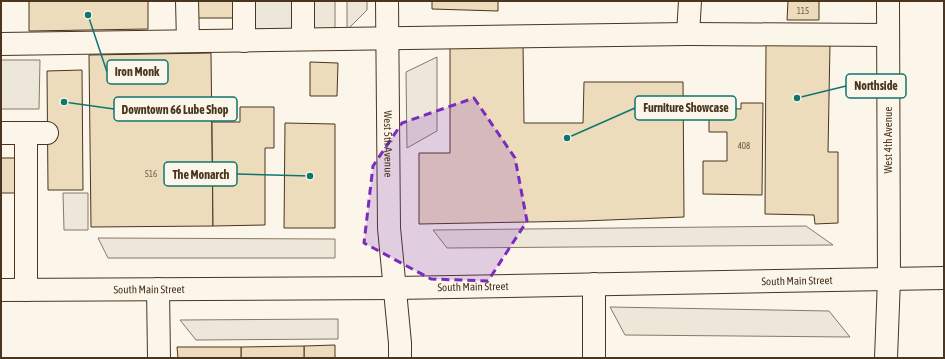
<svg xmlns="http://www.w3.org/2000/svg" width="945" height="359" viewBox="0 0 945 359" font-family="'Asap Condensed',sans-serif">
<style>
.parking{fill:#ede7d9;stroke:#887966}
.building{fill:#ecdcbc;stroke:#4a3520}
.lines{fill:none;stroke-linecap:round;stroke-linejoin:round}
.minor-casing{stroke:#4a3520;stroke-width:24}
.major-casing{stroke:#4a3520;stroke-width:24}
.minor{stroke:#fbf6e9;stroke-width:22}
.major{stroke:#fbf6e9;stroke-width:22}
.marked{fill:#7b2cbf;fill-opacity:0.2;stroke:#7b2cbf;stroke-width:3;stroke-dasharray:8 5;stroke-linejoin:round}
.labels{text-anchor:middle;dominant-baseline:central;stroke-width:3;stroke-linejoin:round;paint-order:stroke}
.number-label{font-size:9px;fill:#725f47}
.street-label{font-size:11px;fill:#4a3520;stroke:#fbf6e9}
.leader{fill:none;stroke:#0f766e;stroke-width:1.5}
.callout-dot{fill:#0f766e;stroke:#fbf6e9;stroke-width:1.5}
.callout{fill:#fbf6e9;stroke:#0f766e;stroke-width:1.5}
.callout-label{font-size:12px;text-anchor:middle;font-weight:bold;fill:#4a3520}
</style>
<rect width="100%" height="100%" fill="#fbf6e9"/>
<g class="parking">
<path d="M245 1H335V30L246 29Z"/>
<path d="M347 1H367V10L347 30Z"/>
<path d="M437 57V131L407 148 406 72Z"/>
<path d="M1 60H40L39 109H1Z"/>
<path d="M63 193H88V230H64Z"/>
<path d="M806 226 833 245 447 248 433 230Z"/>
<path d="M98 238 335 239V258H108Z"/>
<path d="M610 307 829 311 850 337 625 335Z"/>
<path d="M338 319V339L196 340 180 320Z"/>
</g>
<g class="building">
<path d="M29 1H148V29L29 31Z"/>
<rect x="196" y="1" width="41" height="17"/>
<path d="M432 1H498V11L432 9Z"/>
<path d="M788 1H819V20H787Z"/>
<path d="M766 42 830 44 828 152H838V223L815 224 814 215 765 214Z"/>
<path d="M450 43H523L524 123H583L584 82H683L684 217 583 221 419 224V153H450Z"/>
<path d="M211 53 213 226 91 227 89 55Z"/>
<path d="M310 62 338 63 337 96H310Z"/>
<path d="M82 70 83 190H48L47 71Z"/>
<path d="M741 103H763L762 195 703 194V161H727V132H709V108L741 109Z"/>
<path d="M240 107H274V148H265V225L213 226 212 122H240Z"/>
<path d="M285 123 335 124V228H284Z"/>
<rect x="1" y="158" width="33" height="35"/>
<path d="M335 345V358H304V346Z"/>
<path d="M304 346V358H241V347Z"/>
<path d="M177 347H241V358H178Z"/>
</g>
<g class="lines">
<g class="minor-casing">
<g id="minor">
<path d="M187 1 188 41"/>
<path id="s1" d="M387 1 389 228 400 343V358"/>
<path d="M688 34 690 1"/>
<path d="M303 39V1"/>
<path d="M244 41V1"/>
<path d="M1 44 688 34 888 35"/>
<path d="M1 133H47"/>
<path d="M26 133V290"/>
<path d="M594 284V358"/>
<path d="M158 289 159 358"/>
<path d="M886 358 889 279 888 1"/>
</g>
</g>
<g class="major-casing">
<g id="major">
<path id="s2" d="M1 290 395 288 944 278"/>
</g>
</g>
<use href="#minor" class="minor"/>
<use href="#major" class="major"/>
</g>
<path class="marked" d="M474 98 515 158 527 221 488 281 431 279 364 243 373 166 402 123Z"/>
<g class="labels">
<g class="number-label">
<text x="803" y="11">115</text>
<text x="744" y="146">408</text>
<text x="151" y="174">516</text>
</g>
<g class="street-label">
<text transform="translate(888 140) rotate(-90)">West 4th Avenue</text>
<text stroke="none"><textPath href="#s1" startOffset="143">West 5th Avenue</textPath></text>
<text stroke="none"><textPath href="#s2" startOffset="796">South Main Street</textPath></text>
<text stroke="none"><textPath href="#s2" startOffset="472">South Main Street</textPath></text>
<text stroke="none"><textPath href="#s2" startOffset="148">South Main Street</textPath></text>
</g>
</g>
<path class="leader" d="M88 15L107 72M797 98L846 86M567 138L635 108M64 102L114 109M310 176L237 174"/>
<g class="callout-dot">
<circle cx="88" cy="15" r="4"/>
<circle cx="797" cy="98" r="4"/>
<circle cx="567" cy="138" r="4"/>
<circle cx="64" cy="102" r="4"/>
<circle cx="310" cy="176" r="4"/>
</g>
<g class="callout">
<rect x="107" y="60" width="61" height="24" rx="4"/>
<rect x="846" y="74" width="60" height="24" rx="4"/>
<rect x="635" y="96" width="101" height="24" rx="4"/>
<rect x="114" y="97" width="123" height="24" rx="4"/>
<rect x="164" y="162" width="73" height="24" rx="4"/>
</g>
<g class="callout-label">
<text x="137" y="76">Iron Monk</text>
<text x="876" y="90">Northside</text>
<text x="686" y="112">Furniture Showcase</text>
<text x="175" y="114">Downtown 66 Lube Shop</text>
<text x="201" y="179">The Monarch</text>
</g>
<rect width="945" height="359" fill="none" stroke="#4a3520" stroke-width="4"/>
</svg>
